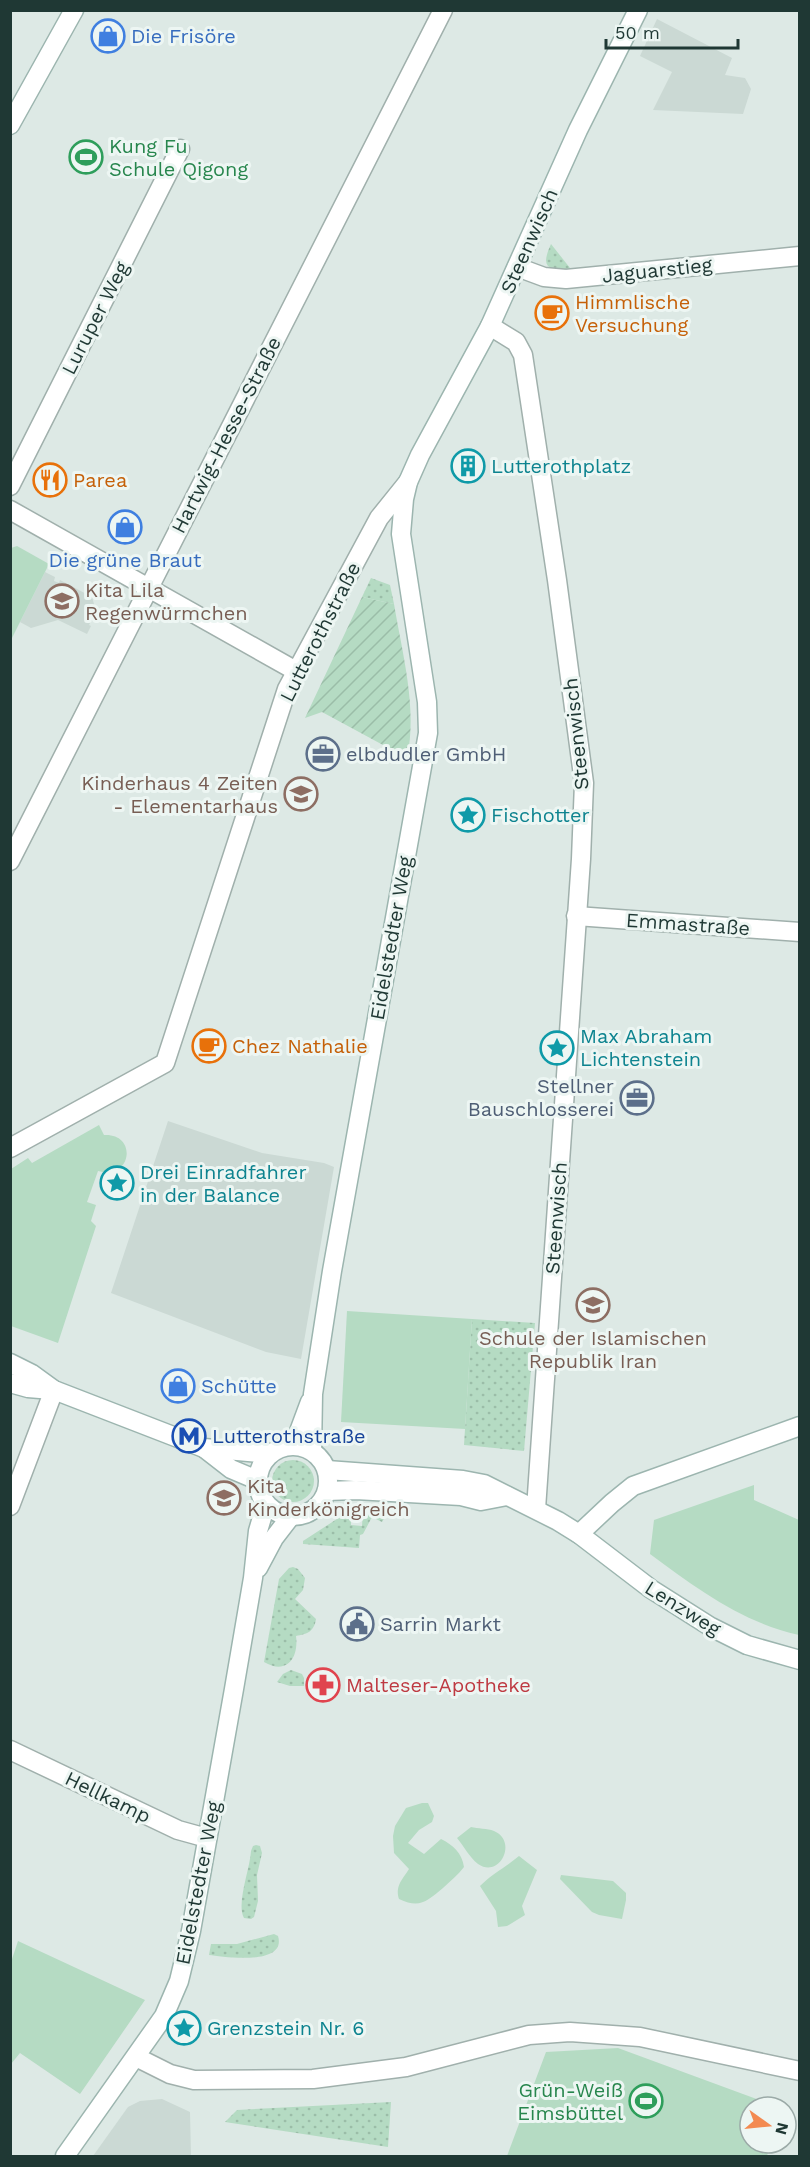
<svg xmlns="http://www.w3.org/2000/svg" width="810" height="2167" viewBox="0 0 810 2167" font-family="'Work Sans',sans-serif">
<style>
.built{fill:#cbd9d4}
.grass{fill:url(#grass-dots)}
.park{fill:#b5dbc3}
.garden{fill:url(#garden-furrows)}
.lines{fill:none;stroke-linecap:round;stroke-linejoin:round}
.street-casing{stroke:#a0b0ac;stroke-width:21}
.secondary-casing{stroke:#9cb5af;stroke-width:21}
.street{stroke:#fff;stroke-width:18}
.secondary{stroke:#fff;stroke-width:18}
.labels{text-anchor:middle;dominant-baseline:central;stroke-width:6;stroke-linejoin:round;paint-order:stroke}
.shop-label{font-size:20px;fill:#366cbe;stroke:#edf6f3;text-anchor:start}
.leisure-label{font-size:20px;fill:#27864d;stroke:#edf6f3;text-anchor:start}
.street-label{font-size:20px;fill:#1f3834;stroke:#edf6f3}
.food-label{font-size:20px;fill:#c56008;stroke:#edf6f3;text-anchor:start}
.culture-label{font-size:20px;fill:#0d838f;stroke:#edf6f3;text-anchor:start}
.education-label{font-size:20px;fill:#785e54;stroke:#edf6f3;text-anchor:start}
.service-label{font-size:20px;fill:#4e5e75;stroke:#edf6f3;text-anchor:start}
.transit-label{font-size:20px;fill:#164399;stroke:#edf6f3;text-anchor:start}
.health-label{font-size:20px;fill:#be3a42;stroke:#edf6f3;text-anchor:start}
</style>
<defs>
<pattern id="grass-dots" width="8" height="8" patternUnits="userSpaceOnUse" patternTransform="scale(1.5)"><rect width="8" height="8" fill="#b5dbc3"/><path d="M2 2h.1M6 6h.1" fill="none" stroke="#9bbda8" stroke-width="1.8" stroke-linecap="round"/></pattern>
<pattern id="garden-furrows" width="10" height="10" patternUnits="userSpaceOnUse" patternTransform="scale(1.5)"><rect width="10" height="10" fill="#b5dbc3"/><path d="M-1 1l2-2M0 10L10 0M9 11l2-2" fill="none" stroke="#9bbda8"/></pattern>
</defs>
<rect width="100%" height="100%" fill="#dde9e5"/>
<g class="built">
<path d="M657 19 732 58 725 75 745 78 751 89 743 114 653 110 672 72 640 56Z"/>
<path d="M45 572 55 577 54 581 59 583 60 580 92 597 96 611 89 625 91 626 87 634 58 620 31 628 20 622Z"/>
<path d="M168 1121 262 1153 324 1163 334 1167 301 1359 266 1352 111 1293Z"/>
<path d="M162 2099 190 2112 191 2156H93L128 2107 140 2101Z"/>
</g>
<g class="grass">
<path d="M551 244 570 268V271C548 270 540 268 551 244Z"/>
<path d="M371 578 390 585 394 604 362 597Z"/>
<path d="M472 1319 535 1323 524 1451 464 1445Z"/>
<circle cx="293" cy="1481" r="21"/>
<path d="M363 1511 387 1513 382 1522 372 1517 363 1534 360 1535 359 1548 303 1544V1541L340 1517 351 1519V1525L362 1526Z"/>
<path d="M293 1567 298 1569 305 1578 303 1590 295 1599 316 1619C314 1632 307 1634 296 1636 299 1659 286 1675 264 1662L279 1579 289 1568Z"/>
<path d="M291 1670 302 1674 304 1678V1686H290L277 1682 283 1674Z"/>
<path d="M256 1845 260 1846 262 1853 257 1875 258 1901 254 1917 251 1919 244 1918C236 1904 250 1869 251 1851L253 1846Z"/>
<path d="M274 1934 278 1936C287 1966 224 1957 209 1955L211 1944H237Z"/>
<path d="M391 2102 388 2147 225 2122 237 2110Z"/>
</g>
<g class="park">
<path d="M17 546 49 564 11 640V548Z"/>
<path d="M99 1125 104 1135C138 1133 132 1181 98 1171L87 1202 96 1205 91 1221 96 1226 58 1343 11 1326V1169L28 1158 32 1163Z"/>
<path d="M347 1311 472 1319 465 1429 341 1422Z"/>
<path d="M754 1485V1500L799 1520V1635C743 1623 696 1588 650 1554L654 1520Z"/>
<path d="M422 1803H428L434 1816 432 1822 419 1830 408 1843 424 1854 441 1839C453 1845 462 1853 464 1867 458 1875 450 1881 443 1888 427 1901 420 1909 399 1899 395 1886 402 1880 409 1869L394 1853 393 1836 395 1826 406 1808Z"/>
<path d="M471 1827C478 1829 487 1828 494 1831 518 1841 500 1879 478 1864 469 1857 464 1846 457 1838Z"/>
<path d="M519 1856 537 1870 522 1906 525 1915 507 1926 498 1927 496 1911 480 1886C492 1874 506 1867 519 1856Z"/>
<path d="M561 1875 613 1881 626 1893V1900L622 1919 599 1915 592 1912 560 1879Z"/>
<path d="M18 1941 145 2000 80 2094 20 2053 11 2064V1962Z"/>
<path d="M618 2048 778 2107H750V2143H771L767 2156H507L546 2052Z"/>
</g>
<path class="garden" d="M362 597 394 604C402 652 418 710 407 758L322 712 305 718Z"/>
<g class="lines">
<g class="street-casing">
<g id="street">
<path d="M517 267 544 277 566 279 800 256"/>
<path d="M490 326 516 342 523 355 557 580 584 783 581 859 536 1509"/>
<path d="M10 486 180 149"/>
<path d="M10 510 296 671"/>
<path d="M10 861 443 10"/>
<path d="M576 916 800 932"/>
<path d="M10 1148 165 1063 287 689 379 518 408 482"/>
<path d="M10 1506 54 1390"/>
<path d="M10 1750 178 1830 207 1838"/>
<path d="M136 2057 170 2074 194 2080 313 2079 406 2067 529 2035 570 2032 640 2037 800 2071"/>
</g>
</g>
<g class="secondary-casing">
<g id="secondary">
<path d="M10 125 74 10"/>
<path d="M10 1363 32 1374 54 1390 204 1448 270 1454"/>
<path d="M10 1383 28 1388 52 1390"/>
<path d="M294 1445 310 1402"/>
<circle cx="293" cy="1481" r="35"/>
<path d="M204 1448 231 1469 257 1480"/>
<path d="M312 1451 313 1394 332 1271 428 733 427 702 401 534 404 499 408 482 420 455 490 326 578 130 638 10"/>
<path d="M327 1470 463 1480 484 1484 558 1521 579 1534 651 1589 711 1627 747 1645 800 1660"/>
<path d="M327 1491 356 1490 461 1496 481 1501 507 1496"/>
<path d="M579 1534 612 1503 633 1486 800 1426"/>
<path d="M258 1568 274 1538 291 1516"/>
<path d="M65 2156 164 2016 179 1981 191 1931 234 1689 253 1578 258 1531 266 1504"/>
</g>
</g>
<use href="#street" class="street"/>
<use href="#secondary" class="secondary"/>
</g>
<defs>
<g id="shop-ring" transform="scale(1.725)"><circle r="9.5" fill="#edf6f3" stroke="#3f7fe0" stroke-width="1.5"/><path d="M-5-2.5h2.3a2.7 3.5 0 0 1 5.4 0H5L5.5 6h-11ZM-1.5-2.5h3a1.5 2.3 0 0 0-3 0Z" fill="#3f7fe0"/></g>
<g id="stadium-ring" transform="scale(1.725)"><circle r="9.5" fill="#edf6f3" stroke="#2e9e5b" stroke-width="1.5"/><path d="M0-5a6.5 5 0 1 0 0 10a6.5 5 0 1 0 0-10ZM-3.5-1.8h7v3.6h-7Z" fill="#2e9e5b"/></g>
<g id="cafe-ring" transform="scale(1.725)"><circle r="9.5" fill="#edf6f3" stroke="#e8710a" stroke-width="1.5"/><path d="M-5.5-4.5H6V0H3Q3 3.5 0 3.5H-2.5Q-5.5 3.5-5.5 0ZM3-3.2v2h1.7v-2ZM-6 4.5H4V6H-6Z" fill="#e8710a"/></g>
<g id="building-ring" transform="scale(1.725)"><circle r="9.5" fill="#edf6f3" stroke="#0f9aa8" stroke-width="1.5"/><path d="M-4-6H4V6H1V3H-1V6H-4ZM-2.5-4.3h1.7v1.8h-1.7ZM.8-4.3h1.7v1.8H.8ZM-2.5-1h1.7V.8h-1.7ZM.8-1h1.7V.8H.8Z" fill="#0f9aa8"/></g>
<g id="restaurant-ring" transform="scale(1.725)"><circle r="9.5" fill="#edf6f3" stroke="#e8710a" stroke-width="1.5"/><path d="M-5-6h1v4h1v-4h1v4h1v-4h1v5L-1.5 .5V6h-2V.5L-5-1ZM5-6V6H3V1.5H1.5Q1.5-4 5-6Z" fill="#e8710a"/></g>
<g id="school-ring" transform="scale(1.725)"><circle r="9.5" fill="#edf6f3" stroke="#8d6e63" stroke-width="1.5"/><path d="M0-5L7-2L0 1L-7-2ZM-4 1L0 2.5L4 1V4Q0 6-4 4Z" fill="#8d6e63"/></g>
<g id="office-ring" transform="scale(1.725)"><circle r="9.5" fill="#edf6f3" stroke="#5c6f8a" stroke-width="1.5"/><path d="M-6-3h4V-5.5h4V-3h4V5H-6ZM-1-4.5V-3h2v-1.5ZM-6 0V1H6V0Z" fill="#5c6f8a"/></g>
<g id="sight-ring" transform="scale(1.725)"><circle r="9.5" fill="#edf6f3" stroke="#0f9aa8" stroke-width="1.5"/><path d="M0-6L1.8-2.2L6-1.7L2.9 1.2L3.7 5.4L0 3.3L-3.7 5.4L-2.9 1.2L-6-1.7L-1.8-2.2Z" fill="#0f9aa8"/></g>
<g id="metro-ring" transform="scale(1.725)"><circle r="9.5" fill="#edf6f3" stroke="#1a4fb4" stroke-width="1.5"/><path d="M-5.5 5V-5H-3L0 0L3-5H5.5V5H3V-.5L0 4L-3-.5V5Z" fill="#1a4fb4"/></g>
<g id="civic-ring" transform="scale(1.725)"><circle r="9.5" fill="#edf6f3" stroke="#5c6f8a" stroke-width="1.5"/><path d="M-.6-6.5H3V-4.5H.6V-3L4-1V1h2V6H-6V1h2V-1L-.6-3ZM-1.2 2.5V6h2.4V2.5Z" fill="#5c6f8a"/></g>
<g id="pharmacy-ring" transform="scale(1.725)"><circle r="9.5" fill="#edf6f3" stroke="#e0444e" stroke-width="1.5"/><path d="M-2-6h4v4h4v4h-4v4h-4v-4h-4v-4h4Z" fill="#e0444e"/></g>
</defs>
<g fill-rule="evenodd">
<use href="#shop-ring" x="108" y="36"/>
<use href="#stadium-ring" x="86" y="157"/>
<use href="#cafe-ring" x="552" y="313"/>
<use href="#building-ring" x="468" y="466"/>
<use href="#restaurant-ring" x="50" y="480"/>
<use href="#shop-ring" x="125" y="527"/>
<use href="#school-ring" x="62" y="601"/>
<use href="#office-ring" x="323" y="754"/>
<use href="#school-ring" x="301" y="794"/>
<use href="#sight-ring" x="468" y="815"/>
<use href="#cafe-ring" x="209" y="1046"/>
<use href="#sight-ring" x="557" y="1048"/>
<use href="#office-ring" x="637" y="1098"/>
<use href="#sight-ring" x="117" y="1183"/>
<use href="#school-ring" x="593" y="1305"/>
<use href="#shop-ring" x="178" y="1386"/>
<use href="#metro-ring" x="189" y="1436"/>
<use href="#school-ring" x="224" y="1498"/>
<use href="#civic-ring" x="357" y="1624"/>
<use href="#pharmacy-ring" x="323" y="1685"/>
<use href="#sight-ring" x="184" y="2028"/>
<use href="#stadium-ring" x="646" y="2101"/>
</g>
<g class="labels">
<g class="shop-label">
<text x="131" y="36">Die Frisöre</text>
<text x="125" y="560" text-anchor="middle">Die grüne Braut</text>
<text x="201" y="1386">Schütte</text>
</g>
<g class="leisure-label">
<text x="109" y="146">Kung Fu<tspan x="109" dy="23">Schule Qigong</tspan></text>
<text x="623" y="2090" text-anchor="end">Grün-Weiß<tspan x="623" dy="23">Eimsbüttel</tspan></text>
</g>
<g class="street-label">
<text transform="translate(529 241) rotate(-66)">Steenwisch</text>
<text transform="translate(657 270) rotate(-6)">Jaguarstieg</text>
<text transform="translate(95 318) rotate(-63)">Luruper Weg</text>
<text transform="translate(226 435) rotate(-63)">Hartwig-Hesse-Straße</text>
<text transform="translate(320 632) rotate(-63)">Lutterothstraße</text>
<text transform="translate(576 734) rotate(-96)">Steenwisch</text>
<text transform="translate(688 924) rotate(4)">Emmastraße</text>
<text transform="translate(391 938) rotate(-80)">Eidelstedter Weg</text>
<text transform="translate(556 1218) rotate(-86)">Steenwisch</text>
<text transform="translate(683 1608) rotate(32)">Lenzweg</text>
<text transform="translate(108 1797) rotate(26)">Hellkamp</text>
<text transform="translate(198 1883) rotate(-79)">Eidelstedter Weg</text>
</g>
<g class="food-label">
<text x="575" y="302">Himmlische<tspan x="575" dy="23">Versuchung</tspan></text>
<text x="73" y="480">Parea</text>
<text x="232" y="1046">Chez Nathalie</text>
</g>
<g class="culture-label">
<text x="491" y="466">Lutterothplatz</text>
<text x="491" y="815">Fischotter</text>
<text x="580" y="1036">Max Abraham<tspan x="580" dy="23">Lichtenstein</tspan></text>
<text x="140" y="1172">Drei Einradfahrer<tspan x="140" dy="23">in der Balance</tspan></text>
<text x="207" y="2028">Grenzstein Nr. 6</text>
</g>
<g class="education-label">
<text x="85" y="590">Kita Lila<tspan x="85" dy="23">Regenwürmchen</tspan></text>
<text x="278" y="783" text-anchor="end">Kinderhaus 4 Zeiten<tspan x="278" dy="23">- Elementarhaus</tspan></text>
<text x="593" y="1338" text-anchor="middle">Schule der Islamischen<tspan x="593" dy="23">Republik Iran</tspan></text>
<text x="247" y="1486">Kita<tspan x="247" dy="23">Kinderkönigreich</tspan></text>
</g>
<g class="service-label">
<text x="346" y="754">elbdudler GmbH</text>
<text x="614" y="1086" text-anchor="end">Stellner<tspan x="614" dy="23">Bauschlosserei</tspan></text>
<text x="380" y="1624">Sarrin Markt</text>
</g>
<g class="transit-label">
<text x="212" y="1436">Lutterothstraße</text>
</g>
<g class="health-label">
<text x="346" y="1685">Malteser-Apotheke</text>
</g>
</g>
<rect width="810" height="2167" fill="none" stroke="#1f3834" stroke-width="24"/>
<g transform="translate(768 2125) rotate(105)"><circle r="28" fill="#edf6f3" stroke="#9baaa7" stroke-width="1.5"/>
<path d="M0-4.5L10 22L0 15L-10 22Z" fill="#f38a51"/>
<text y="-9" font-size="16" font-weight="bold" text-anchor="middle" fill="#1f3834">N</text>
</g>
<path d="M606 39v9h132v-9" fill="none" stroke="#1f3834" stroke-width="3"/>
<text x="615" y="39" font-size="18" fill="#1f3834" stroke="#edf6f3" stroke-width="4.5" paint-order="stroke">50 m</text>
</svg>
